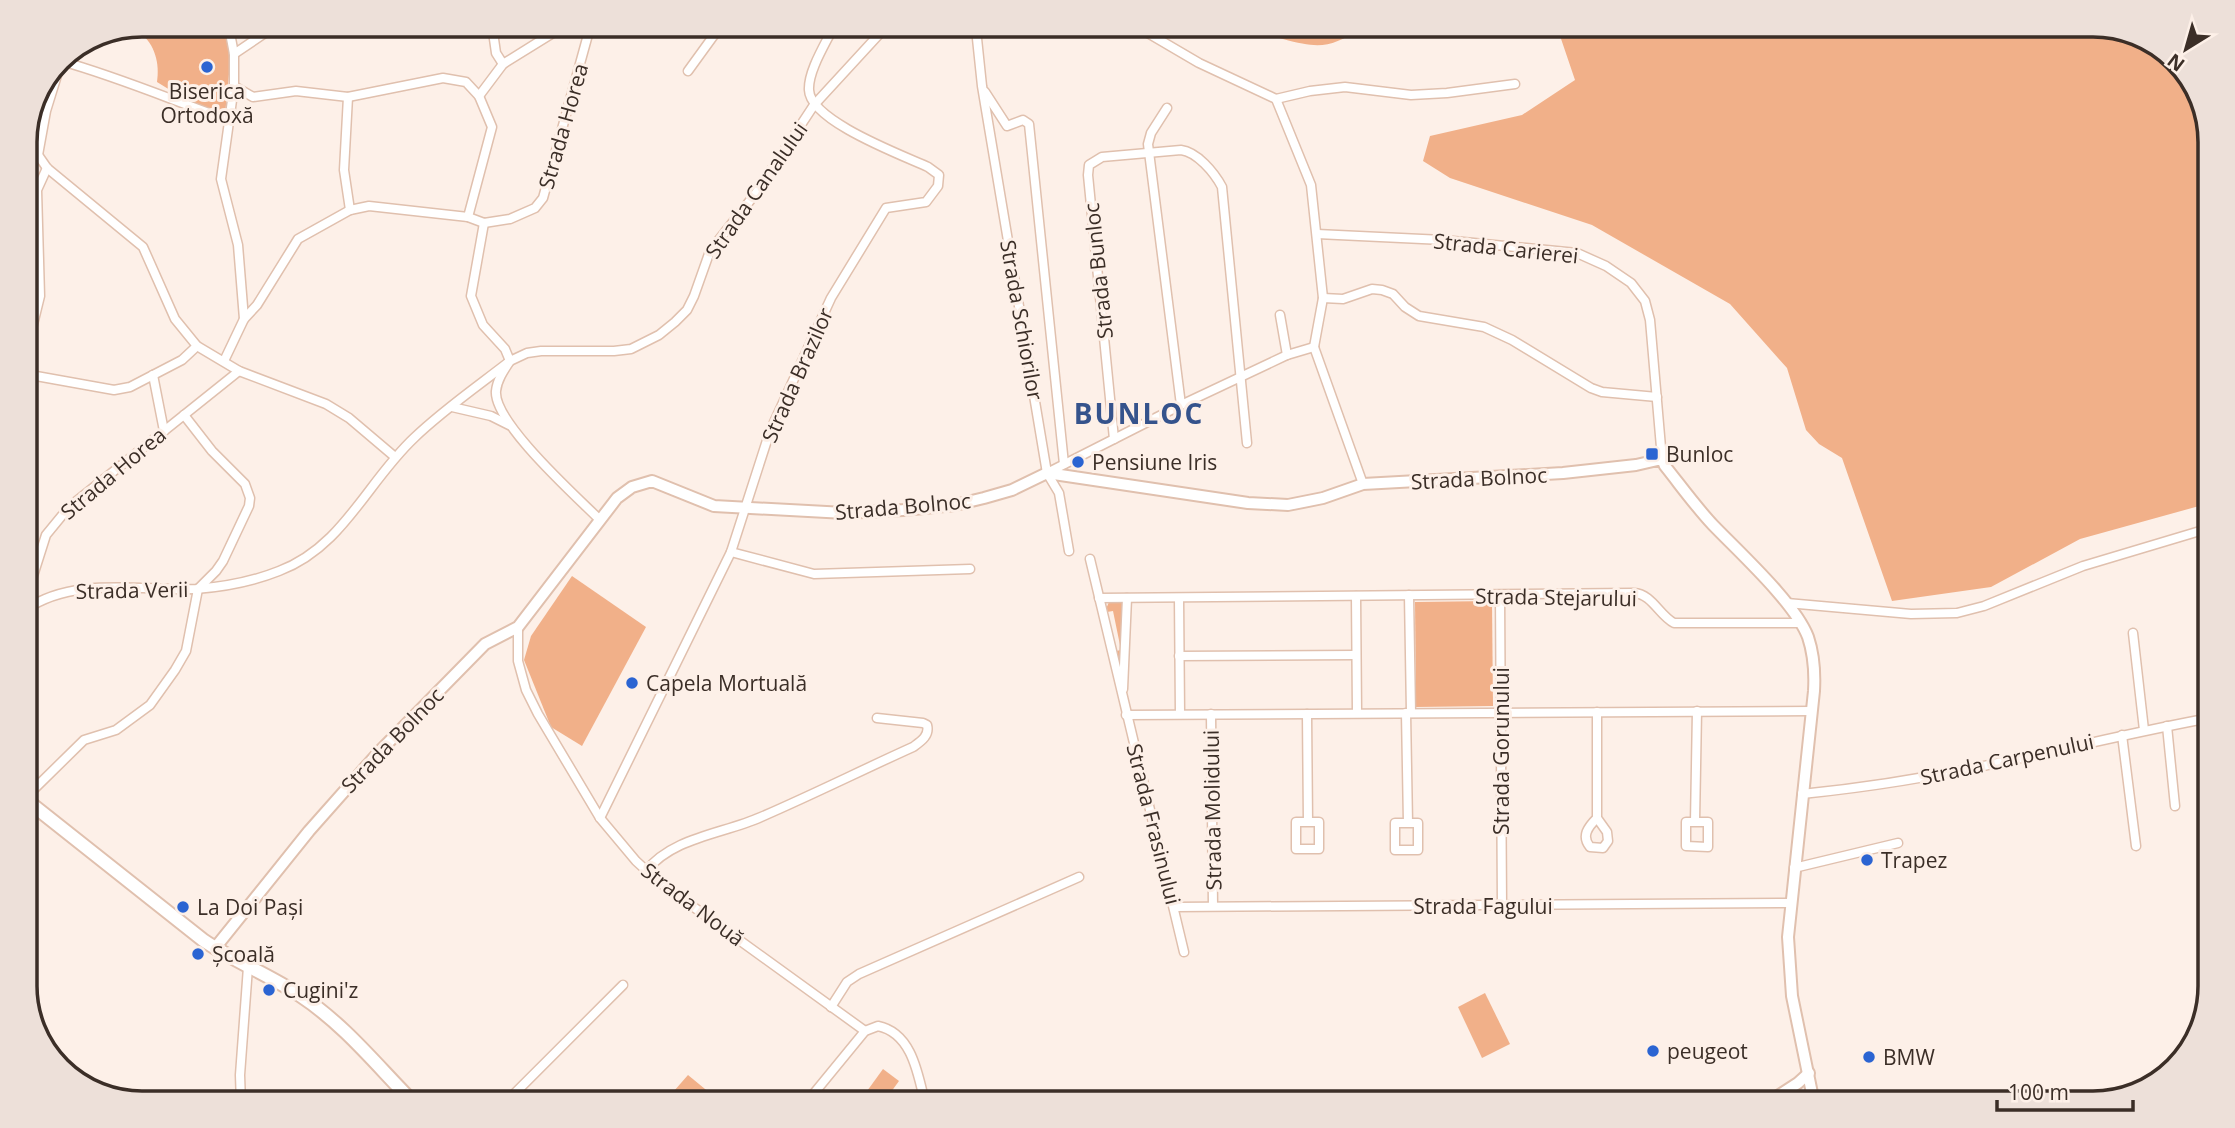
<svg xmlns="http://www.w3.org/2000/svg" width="2235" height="1128" viewBox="0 0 2235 1128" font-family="'Open Sans',sans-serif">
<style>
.green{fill:#f1b089}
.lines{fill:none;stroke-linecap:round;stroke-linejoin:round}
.minor-casing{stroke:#e0c0ae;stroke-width:11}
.tertiary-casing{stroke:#e0c0ae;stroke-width:14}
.secondary-casing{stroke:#e0c0ae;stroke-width:16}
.minor{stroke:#fff;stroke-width:8}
.tertiary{stroke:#fff;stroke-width:10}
.secondary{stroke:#fff;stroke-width:12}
.poi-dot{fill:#2b64d2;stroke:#fdf0e8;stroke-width:2.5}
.labels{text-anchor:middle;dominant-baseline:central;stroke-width:6;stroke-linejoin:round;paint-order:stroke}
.poi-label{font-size:21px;fill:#3b2e27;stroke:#fdf0e8;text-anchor:start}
.street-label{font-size:21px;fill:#3b2e27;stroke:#fdf0e8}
.district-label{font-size:28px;font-weight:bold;letter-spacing:2px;fill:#35538c;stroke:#fdf0e8}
.rim{fill:none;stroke:#3b2e27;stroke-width:3.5}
</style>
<rect width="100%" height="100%" fill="#fdf0e8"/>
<g class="green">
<path d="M2093 25 2144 36 2190 76 2210 135V503L2080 539 1991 587 1892 601 1842 458 1819 444 1806 430 1787 368 1730 304 1592 225 1450 178 1423 161 1430 136 1522 115 1575 80 1557 27Z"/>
<path d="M1251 28H1362C1330 48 1320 49 1283 39 1272 36 1261 34 1251 28Z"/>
<path d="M140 33H226L231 54 225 115 196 106 157 82C160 64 155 44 140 33Z"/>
<path d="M572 576 646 627 582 746 551 727 524 660 531 636Z"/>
<path d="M1120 601 1123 603 1121 664 1116 651 1121 650 1113 611 1107 612 1106 609 1109 602Z"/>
<path d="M1492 601 1493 706 1416 707 1415 602Z"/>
<path d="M1485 993 1510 1044 1482 1058 1458 1007Z"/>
<path d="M883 1069 899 1081 883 1103H869L862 1098Z"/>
<path d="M688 1075 722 1103H689L674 1091Z"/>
</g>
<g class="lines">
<g class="minor-casing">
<g id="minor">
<path d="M976 29 982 86 1047 473 1059 493 1069 551"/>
<path d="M1141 29 1199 63 1276 99 1311 185 1323 298 1314 347"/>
<path d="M493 32 496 53 503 64"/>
<path d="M234 54 265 33"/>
<path d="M61 61C119 77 174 101 231 121"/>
<path d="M688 71 717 31"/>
<path d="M234 86 253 97 296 91 348 97 443 78 466 82 479 96 492 127 468 217"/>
<path d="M985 92 1007 126 1023 120 1029 124 1064 464"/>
<path d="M479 96 503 64 556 31"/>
<path d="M348 97 344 170 350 210"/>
<path d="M1276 99 1310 91 1345 87 1411 95 1447 93 1515 84"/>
<path d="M1167 108 1151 133 1148 144 1181 405"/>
<path d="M27 130 38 155 47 168 143 247 175 319 197 346 239 371 326 404 349 418 395 457"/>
<path d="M38 155 46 111 63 56"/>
<path d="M484 223 471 296 483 325 505 349 510 361C504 370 497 380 496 391 493 422 577 497 600 520"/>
<path d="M1317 234 1443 240 1577 253 1606 266 1631 283 1645 301 1650 320 1662 459"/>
<path d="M1323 298 1343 299 1372 289 1382 290 1393 294 1405 307 1419 316 1484 327 1512 340 1591 388 1602 392 1657 397"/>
<path d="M1280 315 1287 355"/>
<path d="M244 319 257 305 298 239 350 210 369 206 468 217 484 223 510 219 535 208 543 198 589 31"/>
<path d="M1314 347 1363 484"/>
<path d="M25 357 40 296 37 190 47 168"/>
<path d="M224 361 244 319 238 245 221 179 234 86V54L230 33"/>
<path d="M25 374 114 390 130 387 182 360 197 346"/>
<path d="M153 375 164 431"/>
<path d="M452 407 491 416 509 425"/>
<path d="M1114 439 1088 175 1089 165 1102 157 1181 150C1197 152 1214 172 1222 187L1247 443"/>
<path d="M1047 473 1181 405 1287 355 1314 347"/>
<path d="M731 552 814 574 970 569"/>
<path d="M1090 559 1184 952"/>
<path d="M1409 595 1411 713"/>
<path d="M1500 595 1502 906"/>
<path d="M1356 596 1357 713"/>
<path d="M1099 598 1634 593C1652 594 1659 615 1674 623H1801"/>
<path d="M1179 598 1180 714"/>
<path d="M25 601 46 535 69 507 239 371"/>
<path d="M1787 603 1911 614 1957 613 1984 606 2083 566 2210 528"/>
<path d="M25 610C74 576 139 591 196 589 222 587 254 581 279 571 343 547 367 482 414 438 443 410 478 386 510 361L527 353 541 351H614L631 349 659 335 675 322 687 310 694 296 710 251 756 193 814 105 883 30"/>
<path d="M518 627V661L526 690 538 714 600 818 636 861 659 882 865 1031"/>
<path d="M2133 633 2144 730"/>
<path d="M1179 656 1356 655"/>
<path d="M1123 689 1127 598"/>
<path d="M1597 712V818C1588 827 1581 836 1590 847L1603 848 1608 841 1607 832 1597 818"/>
<path d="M1406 713 1408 823H1395V850H1418V823H1408"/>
<path d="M1211 714 1213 906"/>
<path d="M1307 714 1308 822H1296V849H1319V822H1308"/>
<path d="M1126 715 1812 711"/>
<path d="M2167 726 2175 806"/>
<path d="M2122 735 2136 846"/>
<path d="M1802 794C1872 787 1943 775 2012 760 2079 746 2144 730 2210 718"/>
<path d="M25 798 84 740 116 730 150 705 175 670 186 651 198 589 216 571 223 561 249 506 250 498 245 484 212 451 184 415"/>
<path d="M600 818 731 552 770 431 831 298 886 208 926 202 938 186 939 175 928 167C902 155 810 121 809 90 808 72 824 46 832 30"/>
<path d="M1695 822H1708V847L1686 846V822H1695L1697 711"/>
<path d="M1794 868 1898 843"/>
<path d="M646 871C673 837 723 834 761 817 812 795 862 770 913 747 920 742 930 736 927 725L923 723 877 718"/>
<path d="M1175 907 1791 903"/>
<path d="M831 1007 847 982 859 974 1079 877"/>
<path d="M241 1103 240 1075 248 967"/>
<path d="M505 1103 623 985"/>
<path d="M806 1103 865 1031 878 1026C912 1033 918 1074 925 1103"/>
<path d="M1232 1103 1238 1100"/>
</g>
</g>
<g class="tertiary-casing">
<g id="tertiary">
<path d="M215 948 309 831 379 752 485 644 518 627 617 498 632 487 652 481 714 506 845 513 903 510 955 505 984 498 1012 490 1047 473 1248 503 1288 505 1323 498 1363 484 1563 473 1636 465 1662 459 1665 466C1681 486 1696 507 1713 525 1740 553 1795 603 1808 637 1814 655 1815 673 1814 691L1788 937 1792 996 1814 1103"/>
<path d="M1767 1103 1798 1083 1809 1073"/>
</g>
</g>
<g class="secondary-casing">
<path id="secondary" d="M25 799 203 940C235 962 270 975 301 996 345 1025 378 1067 414 1103"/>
</g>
<use href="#minor" class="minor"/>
<use href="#tertiary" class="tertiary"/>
<use href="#secondary" class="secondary"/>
</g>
<g class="poi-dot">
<circle cx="207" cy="67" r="7"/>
<rect x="1645" y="447" width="14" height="14" rx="3.5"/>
<circle cx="1078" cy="462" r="7"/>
<circle cx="632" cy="683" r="7"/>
<circle cx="1867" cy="860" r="7"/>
<circle cx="183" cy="907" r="7"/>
<circle cx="198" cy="954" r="7"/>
<circle cx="269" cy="990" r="7"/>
<circle cx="1653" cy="1051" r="7"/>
<circle cx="1869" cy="1057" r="7"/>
</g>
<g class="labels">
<g class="poi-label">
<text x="207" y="91" text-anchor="middle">Biserica<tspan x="207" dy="24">Ortodoxă</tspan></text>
<text x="1666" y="454">Bunloc</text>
<text x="1092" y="462">Pensiune Iris</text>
<text x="646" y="683">Capela Mortuală</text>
<text x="1881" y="860">Trapez</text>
<text x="197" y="907">La Doi Pași</text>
<text x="212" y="954">Școală</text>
<text x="283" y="990">Cugini'z</text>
<text x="1667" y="1051">peugeot</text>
<text x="1883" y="1057">BMW</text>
</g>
<g class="street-label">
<text transform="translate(563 126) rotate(-74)">Strada Horea</text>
<text transform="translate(756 190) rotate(-55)">Strada Canalului</text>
<text transform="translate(1506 248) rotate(6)">Strada Carierei</text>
<text transform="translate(1098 271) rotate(-96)">Strada Bunloc</text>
<text transform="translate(1022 320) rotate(80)">Strada Schiorilor</text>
<text transform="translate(797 375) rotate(-66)">Strada Brazilor</text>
<text transform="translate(113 473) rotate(-40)">Strada Horea</text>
<text transform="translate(1479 478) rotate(-3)">Strada Bolnoc</text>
<text transform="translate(903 506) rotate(-5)">Strada Bolnoc</text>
<text transform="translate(132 590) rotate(-1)">Strada Verii</text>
<text transform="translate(1556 597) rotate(1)">Strada Stejarului</text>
<text transform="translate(392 740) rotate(-46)">Strada Bolnoc</text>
<text transform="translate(1501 751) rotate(-90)">Strada Gorunului</text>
<text transform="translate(2007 759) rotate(-12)">Strada Carpenului</text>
<text transform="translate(1212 810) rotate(-91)">Strada Molidului</text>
<text transform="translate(1154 824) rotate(76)">Strada Frasinului</text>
<text transform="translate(693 904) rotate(37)">Strada Nouă</text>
<text x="1483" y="906">Strada Fagului</text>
</g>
<g class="district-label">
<text x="1139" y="413">BUNLOC</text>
</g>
</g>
<path d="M0 0H2235V1128H0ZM142 37H2093A105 105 0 0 1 2198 142V986A105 105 0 0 1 2093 1091H142A105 105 0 0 1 37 986V142A105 105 0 0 1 142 37Z" fill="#ede0d9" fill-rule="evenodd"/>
<path class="rim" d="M142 37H2093A105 105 0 0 1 2198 142V986A105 105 0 0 1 2093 1091H142A105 105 0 0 1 37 986V142A105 105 0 0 1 142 37Z"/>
<g transform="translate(2186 49) rotate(217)" stroke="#fdf0e8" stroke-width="5" paint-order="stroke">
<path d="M0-5L12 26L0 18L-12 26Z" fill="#3b2e27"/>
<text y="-10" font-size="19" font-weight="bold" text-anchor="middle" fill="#3b2e27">N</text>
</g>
<path d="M1997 1100v10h136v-10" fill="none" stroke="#3b2e27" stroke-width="3.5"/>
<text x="2008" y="1100" font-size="21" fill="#3b2e27" stroke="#fdf0e8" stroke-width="5" paint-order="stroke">100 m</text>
</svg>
